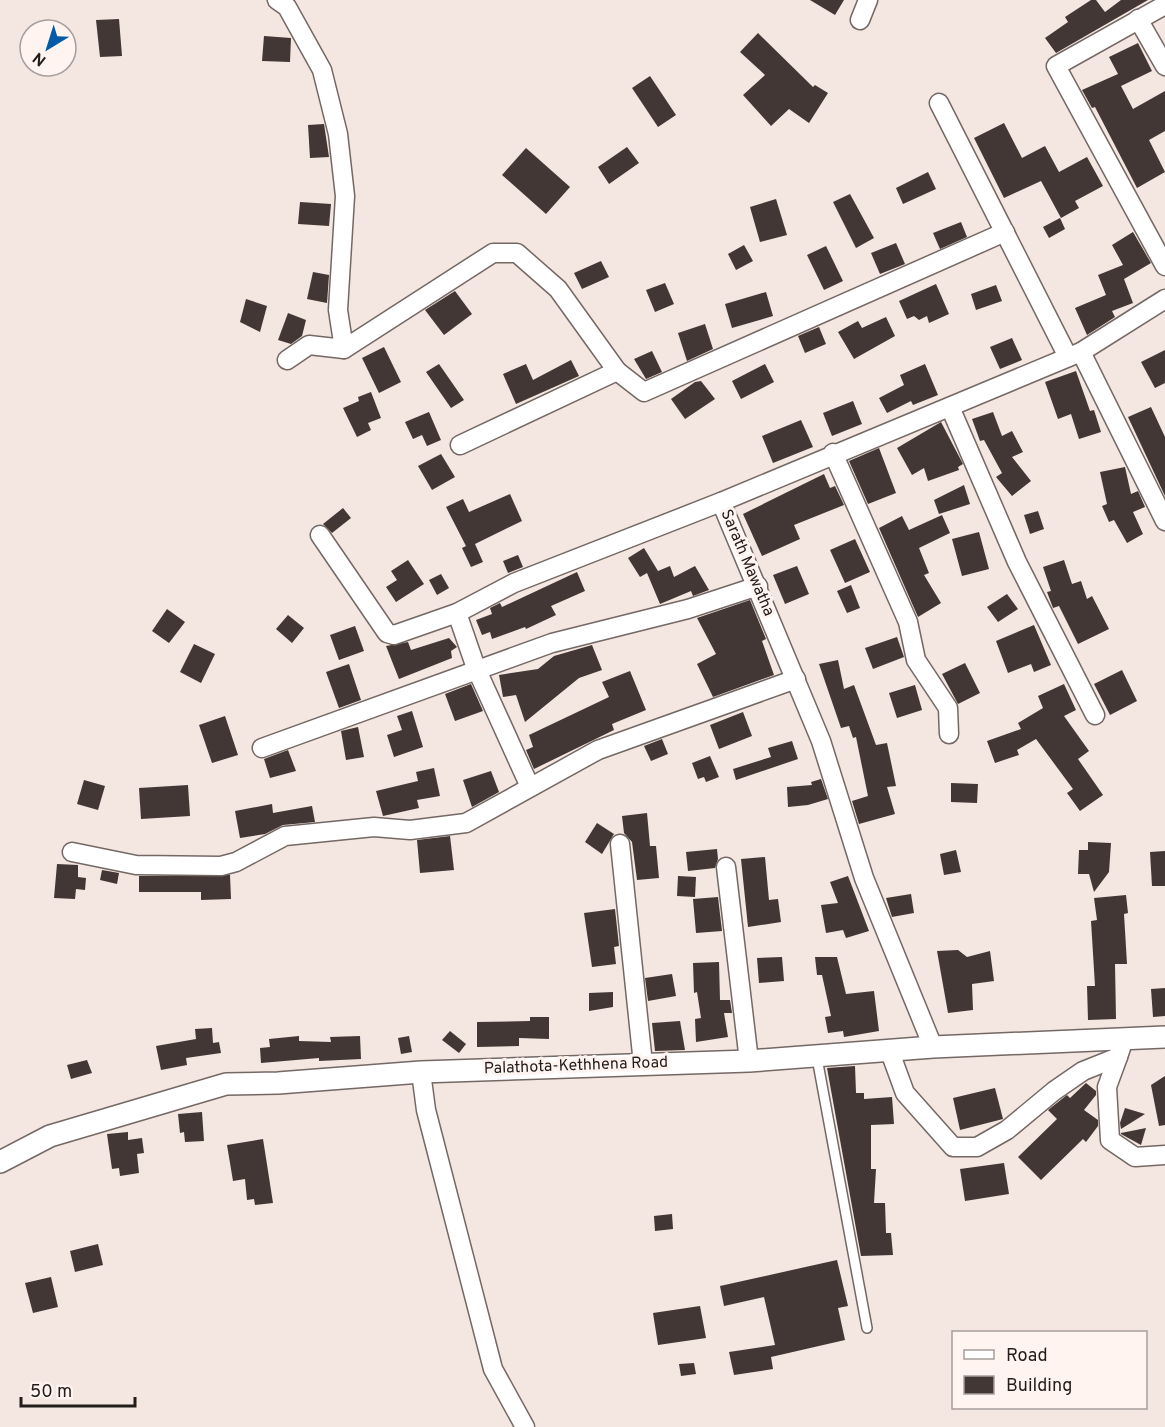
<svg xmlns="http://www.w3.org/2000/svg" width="1165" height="1427" viewBox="0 0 1165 1427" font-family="Overpass,sans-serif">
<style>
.building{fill:#423734}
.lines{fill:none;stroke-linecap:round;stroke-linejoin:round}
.service-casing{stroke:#746864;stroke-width:12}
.minor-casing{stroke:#746864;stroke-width:21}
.tertiary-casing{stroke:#746864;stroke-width:24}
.service{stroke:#fff;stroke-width:9}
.minor{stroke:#fff;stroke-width:18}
.tertiary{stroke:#fff;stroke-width:21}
.labels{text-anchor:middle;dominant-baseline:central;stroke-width:6;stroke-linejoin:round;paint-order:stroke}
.street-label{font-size:16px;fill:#221d1b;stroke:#fff4f0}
</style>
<rect width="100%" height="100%" fill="#f4e6e1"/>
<g class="building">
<path d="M810 0H844L835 15Z"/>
<path d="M1091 0H1096L1105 12 1121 0H1148L1056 53 1045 38 1068 22 1065 17Z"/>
<path d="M119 19 122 56 100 57 96 20Z"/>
<path d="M758 33 813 87 815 85 828 93 809 123 789 109 771 126 743 95 765 75 740 52Z"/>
<path d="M264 36 291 38 290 62 262 61Z"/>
<path d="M1138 43 1152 71 1121 86 1133 109 1165 91V131L1149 140 1165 172 1137 188 1095 107 1092 108 1082 90 1118 74 1109 57Z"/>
<path d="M650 76 676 115 658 127 632 88Z"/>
<path d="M1004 123 1022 158 1045 146 1059 172 1087 157 1103 186 1075 201 1079 208 1061 218 1041 181 1004 198 974 138Z"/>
<path d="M324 124 329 157 310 158 308 125Z"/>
<path d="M627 147 639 163 609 184 598 167Z"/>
<path d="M526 148 570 187 546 214 502 175Z"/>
<path d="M928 172 936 189 903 204 896 188Z"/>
<path d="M850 194 874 238 856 248 833 202Z"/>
<path d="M776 199 787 235 760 242 750 207Z"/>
<path d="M300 202 331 204 329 226 298 224Z"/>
<path d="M1060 218 1065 229 1049 238 1043 227Z"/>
<path d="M961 222 967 237 940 249 933 233Z"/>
<path d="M1133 232 1151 263 1124 279 1133 303 1112 311 1115 317 1087 335 1075 308 1106 295 1098 275 1123 265 1112 245Z"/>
<path d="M896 243 905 264 880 274 871 253Z"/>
<path d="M744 245 753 261 736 270 728 254Z"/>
<path d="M826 246 843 281 824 290 807 255Z"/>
<path d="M601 261 609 277 582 289 574 273Z"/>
<path d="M313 272 329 275 327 303 307 299Z"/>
<path d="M665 283 674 304 655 312 646 290Z"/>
<path d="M936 284 949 314 929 323 927 316 919 320 914 316 907 319 899 301Z"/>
<path d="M996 285 1002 301 976 310 971 294Z"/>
<path d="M455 291 472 314 444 335 425 310Z"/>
<path d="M766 292 773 316 732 328 725 304Z"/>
<path d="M246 299 267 306 260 332 240 322Z"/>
<path d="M288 313 306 320 302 336 291 344 278 340Z"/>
<path d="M886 317 895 336 854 359 838 332 858 321 862 328Z"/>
<path d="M705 324 713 349 687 361 678 333Z"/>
<path d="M819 327 826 344 805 353 798 336Z"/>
<path d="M1012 338 1022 360 1000 369 990 347Z"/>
<path d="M384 347 401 382 379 393 362 358Z"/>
<path d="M1165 350V383L1155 388 1141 362Z"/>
<path d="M652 351 662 372 646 379 634 359Z"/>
<path d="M571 360 579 376 516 404 503 374 526 364 533 380Z"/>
<path d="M439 364 464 400 451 408 426 372Z"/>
<path d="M765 364 774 382 741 399 732 381Z"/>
<path d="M925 364 938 395 913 405 911 401 887 413 879 398 904 385 900 375Z"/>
<path d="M1076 371 1090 411 1094 410 1101 432 1079 439 1071 414 1058 419 1045 382Z"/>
<path d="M701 381 715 399 685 419 671 399 695 382Z"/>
<path d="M371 392 381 418 368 423 371 430 357 437 343 408 359 401 358 397Z"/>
<path d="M853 401 862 424 832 436 823 413Z"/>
<path d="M1151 407 1165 437V496L1128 417Z"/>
<path d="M429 412 441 440 427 446 422 435 413 439 405 422Z"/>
<path d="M993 412 1002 436 1012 431 1023 452 1012 457 1031 481 1012 496 996 477 1002 473 984 440 980 441 972 419Z"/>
<path d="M801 420 813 447 773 463 762 436Z"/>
<path d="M941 422 963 464 958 467 959 470 928 481 924 468 912 475 897 448Z"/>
<path d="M879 448 896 493 868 504 849 461Z"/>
<path d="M441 454 455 477 432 490 418 466Z"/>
<path d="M1125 467 1131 494 1138 491 1145 507 1133 512 1143 534 1127 543 1114 520 1109 522 1102 506 1107 504 1100 472Z"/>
<path d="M824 474 830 488 835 486 844 505 794 525 800 539 762 556 743 514Z"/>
<path d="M964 485 970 504 939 514 934 500Z"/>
<path d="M510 494 522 521 475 544 483 562 471 567 462 548 466 546 446 507 463 499 469 512Z"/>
<path d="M343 508 351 518 332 533 323 524Z"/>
<path d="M1038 511 1044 529 1030 534 1024 515Z"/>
<path d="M942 515 950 533 919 548 929 573 924 575 941 603 918 617 879 528 902 516 909 530Z"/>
<path d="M979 532 989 569 962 576 952 539Z"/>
<path d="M855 539 870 572 845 583 830 550Z"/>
<path d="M644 548 658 571 670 566 674 577 695 566 709 590 693 596 691 591 660 604 647 573 640 577 628 558Z"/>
<path d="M518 555 523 567 508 573 503 561Z"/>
<path d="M408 560 424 584 396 602 386 587 397 580 391 571Z"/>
<path d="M1064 560 1072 584 1081 581 1087 599 1092 596 1109 629 1078 644 1059 606 1053 608 1047 592 1051 591 1043 567Z"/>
<path d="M797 566 809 594 785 604 773 575Z"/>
<path d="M577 572 585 591 551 606 556 615 526 629 525 627 492 639 490 632 482 635 476 620 492 614 490 608 500 603 502 607Z"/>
<path d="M441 574 449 588 437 595 429 580Z"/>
<path d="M851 585 860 608 847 613 837 591Z"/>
<path d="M1007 594 1018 609 998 622 987 607Z"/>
<path d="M750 600 766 639 762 641 774 675 713 697 697 664 716 654 697 618Z"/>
<path d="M167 609 185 622 169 643 152 631Z"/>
<path d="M288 615 304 628 292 643 276 629Z"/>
<path d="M1034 625 1051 665 1034 672 1031 664 1008 673 996 641Z"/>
<path d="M355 626 364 651 339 660 330 635Z"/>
<path d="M897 637 904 657 873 669 865 648Z"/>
<path d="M449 638 457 647 451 651 452 658 399 679 386 646 408 642 411 650Z"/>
<path d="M194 644 215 654 201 683 180 672Z"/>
<path d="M592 645 602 670 579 678 525 722 516 695 503 697 499 675 538 669 554 656Z"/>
<path d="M838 660 844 689 854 685 876 745 887 743 896 786 887 787 895 814 859 824 852 801 868 796 856 737 853 738 849 726 841 728 819 664Z"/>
<path d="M965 663 980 693 958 704 942 674Z"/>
<path d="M349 664 361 700 339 708 326 672Z"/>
<path d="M1122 670 1137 701 1110 715 1094 684Z"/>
<path d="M630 671 646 710 612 724 614 730 534 769 526 750 533 747 529 735 609 697 602 682Z"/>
<path d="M471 684 483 711 455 721 445 694Z"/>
<path d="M1064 684 1076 710 1064 716 1089 751 1078 759 1103 795 1080 811 1067 793 1073 789 1036 739 1017 750 1019 755 995 763 987 741 1021 729 1018 723 1043 708 1038 696Z"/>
<path d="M915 685 922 710 897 718 889 693Z"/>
<path d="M412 711 423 747 394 757 387 735 402 730 397 716Z"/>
<path d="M743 712 752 736 719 749 710 725Z"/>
<path d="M225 716 238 755 212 763 199 725Z"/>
<path d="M358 727 364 757 346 760 341 731Z"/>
<path d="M662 739 668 754 651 761 644 746Z"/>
<path d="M792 741 798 759 736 780 733 769 771 757 768 748Z"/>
<path d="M288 750 296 771 270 778 264 759Z"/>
<path d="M710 756 719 777 706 782 704 777 698 779 692 763Z"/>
<path d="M434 768 440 796 417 800 419 808 383 816 376 791 418 781 416 772Z"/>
<path d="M491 771 499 792 472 807 463 780Z"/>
<path d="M821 779 828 799 808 805 788 807 787 787 812 785 811 782Z"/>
<path d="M84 780 105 786 98 810 77 804Z"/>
<path d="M951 783 978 784 977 803 951 802Z"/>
<path d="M188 785 190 816 141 819 139 788Z"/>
<path d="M272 804 273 813 312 806 315 822 283 825 265 834 240 838 235 811Z"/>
<path d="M647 813 650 846H656L659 878 637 880 632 842 624 833 622 816Z"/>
<path d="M597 823 614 834 602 854 585 842Z"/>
<path d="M450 836 454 870 420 873 417 840Z"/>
<path d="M1088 842 1111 843 1109 872 1094 892 1089 874H1078L1079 850H1088Z"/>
<path d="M717 849 718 859 715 868 688 871 686 852Z"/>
<path d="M956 850 961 872 944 875 940 854Z"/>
<path d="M1165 851V886H1152L1150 852Z"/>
<path d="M765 857 769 900 778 899 781 922 748 927 741 859Z"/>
<path d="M57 864 78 865V877L86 878 85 890 76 889 75 899 54 898Z"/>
<path d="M102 870 119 873 117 884 100 880Z"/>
<path d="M230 875 231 899 201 900V892H139V876Z"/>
<path d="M678 876 696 877 695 897 677 896Z"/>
<path d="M848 876 869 931 846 938 843 930 826 933 821 905 838 903 830 882Z"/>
<path d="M911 894 914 913 892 917 886 898Z"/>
<path d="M1126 895 1128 913 1124 914 1127 964H1115L1116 1019 1088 1020 1087 986H1095L1091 921 1097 920 1094 898Z"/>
<path d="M718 897 722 931 696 933 693 899Z"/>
<path d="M615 909 619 946 614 947 616 964 592 967 584 913Z"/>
<path d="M958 950 967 957 990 951 994 981 972 984 973 1010 948 1013 937 951Z"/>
<path d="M782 957 784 981 759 983 757 958Z"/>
<path d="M815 957H837L846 994 874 991 879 1031 844 1037 843 1031 828 1033 825 1017 831 1016 822 975H817Z"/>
<path d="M719 962 720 1000H730L732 1013H724L728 1037 696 1042 695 1019 701 1018 697 992 694 993 693 963Z"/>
<path d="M672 974 676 996 648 1001 645 978Z"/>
<path d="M1165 988V1016L1153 1017 1151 989Z"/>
<path d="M613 992V1007L589 1011V993Z"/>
<path d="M530 1017H549V1039L519 1038V1046L477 1047V1022L530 1021Z"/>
<path d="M680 1021 685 1050 655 1051 652 1023Z"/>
<path d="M212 1028 213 1043 219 1042 221 1053 186 1058 187 1065 161 1070 156 1046 196 1039 195 1029Z"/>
<path d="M450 1031 466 1044 459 1053 442 1040Z"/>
<path d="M299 1036V1041L331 1042 330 1037 360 1036 361 1059 319 1061V1058L261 1063 260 1048 270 1047 269 1039Z"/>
<path d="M409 1036 412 1052 401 1054 398 1038Z"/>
<path d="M87 1060 92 1073 71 1079 67 1065Z"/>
<path d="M855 1066 856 1093H864V1099L892 1097 894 1124 871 1125V1169H876L874 1203H885L886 1233H891L893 1255 861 1256 827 1068Z"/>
<path d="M1165 1076V1125L1159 1126 1151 1085Z"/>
<path d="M1086 1083 1096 1091V1095L1084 1110 1098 1120V1126L1086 1142 1083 1139 1041 1180 1018 1157 1057 1119 1048 1110 1067 1095 1070 1098Z"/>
<path d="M995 1088 1003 1119 960 1130 953 1098Z"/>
<path d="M1125 1108 1145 1114 1121 1129 1120 1123Z"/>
<path d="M202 1112 204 1141 185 1142 184 1132 180 1133 178 1114Z"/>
<path d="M1146 1128 1141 1145 1121 1134V1133Z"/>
<path d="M128 1132V1140L142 1138 144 1153 137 1154 139 1173 120 1176 119 1168 112 1169 107 1134Z"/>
<path d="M263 1139 273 1203 255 1205 254 1199 247 1200 245 1179 233 1181 227 1145Z"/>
<path d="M1004 1163 1009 1194 965 1201 960 1169Z"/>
<path d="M672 1214 673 1229 655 1231 654 1216Z"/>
<path d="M98 1244 103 1265 75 1272 70 1251Z"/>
<path d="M837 1260 848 1306 838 1308 845 1340 771 1357 773 1369 734 1375 729 1352 775 1345 764 1297 724 1306 720 1286Z"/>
<path d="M51 1277 58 1307 33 1313 25 1283Z"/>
<path d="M700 1306 706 1338 658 1345 653 1313Z"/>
<path d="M694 1363 696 1374 681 1376 679 1364Z"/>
</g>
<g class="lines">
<g class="service-casing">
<path id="service" d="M817 1058 867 1328"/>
</g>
<g class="minor-casing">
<g id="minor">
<path d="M277 0 287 7 322 70 338 134 345 196 338 310 344 349"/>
<path d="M1165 5 1056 66 1165 266"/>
<path d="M1138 19 1165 66"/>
<path d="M860 20 868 0"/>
<path d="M939 103 1068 357"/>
<path d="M1081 352 1165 521"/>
<path d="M287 360 309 345 344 349 493 253H517L558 289 617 371"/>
<path d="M950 407 1017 562 1095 715"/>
<path d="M460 445 617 371 644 392 1005 232"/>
<path d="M833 453 908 622 916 660 948 708 949 734"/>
<path d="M320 535 387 633 394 635 457 613 514 583 721 502"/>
<path d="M457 613 476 668 530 787"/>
<path d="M262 748 552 643 688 609 758 586"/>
<path d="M620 844 643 1064"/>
<path d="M72 852 136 865 221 866 236 862 285 836 374 827 410 830 466 823 598 750 796 679"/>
<path d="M726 867 749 1061"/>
<path d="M933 1047 864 878 821 741 721 502 1081 352 1165 299"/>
<path d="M890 1052 905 1093 953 1147H977L1007 1130 1054 1091 1083 1071 1118 1057 1124 1039"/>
<path d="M1118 1057 1107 1087 1110 1140 1135 1157 1165 1155"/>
<path d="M421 1072 426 1110 493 1369 525 1427"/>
</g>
</g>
<g class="tertiary-casing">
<path id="tertiary" d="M0 1162 50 1136 226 1084 278 1083 421 1072 749 1061 933 1047 1165 1037"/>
</g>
<use href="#service" class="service"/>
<use href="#minor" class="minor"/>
<use href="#tertiary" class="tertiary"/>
</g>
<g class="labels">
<g class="street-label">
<text transform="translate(747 563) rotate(67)">Sarath Mawatha</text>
<text transform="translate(576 1066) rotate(-2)">Palathota-Kethhena Road</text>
</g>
</g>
<rect x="952" y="1331" width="195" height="78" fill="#fff4f0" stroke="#a79e9b" stroke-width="1.5"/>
<rect x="964" y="1350" width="30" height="9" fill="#ffffff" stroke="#a79e9b" stroke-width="1.5"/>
<text x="1006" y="1361" font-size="18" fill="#221d1b">Road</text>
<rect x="964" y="1376" width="30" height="18" fill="#423734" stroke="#a79e9b" stroke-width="1.5"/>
<text x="1006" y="1391" font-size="18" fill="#221d1b">Building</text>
<g transform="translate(48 48) rotate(218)"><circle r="28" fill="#fff4f0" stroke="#a79e9b" stroke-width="1.5"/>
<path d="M0-4.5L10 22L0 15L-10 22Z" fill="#005ba8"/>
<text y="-9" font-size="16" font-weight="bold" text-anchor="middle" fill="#221d1b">N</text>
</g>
<path d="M21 1397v9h114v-9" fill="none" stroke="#221d1b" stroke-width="3"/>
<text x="30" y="1397" font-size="18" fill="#221d1b" stroke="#fff4f0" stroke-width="4.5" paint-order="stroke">50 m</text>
</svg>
